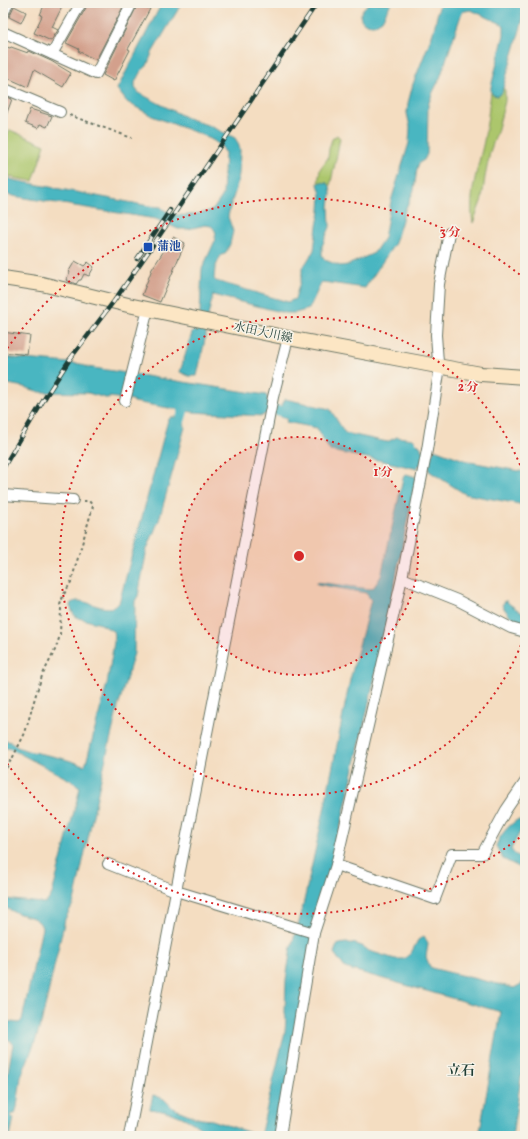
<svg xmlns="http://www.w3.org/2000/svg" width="528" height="1139" viewBox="0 0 528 1139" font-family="Vollkorn,'Noto Serif JP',serif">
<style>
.green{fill:#acc66c;stroke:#668250}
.water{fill:#48b6c1;stroke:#347a7a}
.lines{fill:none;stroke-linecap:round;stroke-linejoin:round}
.canal{stroke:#48b6c1;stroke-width:10}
.building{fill:#d3a08c}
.minor-casing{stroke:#6a7565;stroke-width:12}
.secondary-casing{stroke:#6a7565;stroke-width:16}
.path{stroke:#6a7565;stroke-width:2;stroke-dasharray:3 3;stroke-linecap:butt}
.minor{stroke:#fff;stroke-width:10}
.secondary{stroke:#fce6c4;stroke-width:14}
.rail-casing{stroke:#1f3d34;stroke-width:4.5}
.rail{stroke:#f7f3e8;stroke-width:3;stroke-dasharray:9;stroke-linecap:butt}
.ring{fill:none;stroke:#d62828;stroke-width:2;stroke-dasharray:2 4}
.transit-dot{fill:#1a4fb4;stroke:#f7f3e8;stroke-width:1.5}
.labels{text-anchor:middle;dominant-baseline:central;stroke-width:3;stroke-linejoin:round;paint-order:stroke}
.transit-label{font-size:12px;font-weight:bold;fill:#164399;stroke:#f7f3e8;text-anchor:start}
.street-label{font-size:12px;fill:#1f3d34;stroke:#f7f3e8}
.quarter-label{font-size:14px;font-weight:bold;fill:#1f3d34;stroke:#f7f3e8}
.centre{fill:#d62828;stroke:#f7f3e8;stroke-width:2}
.ring-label{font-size:12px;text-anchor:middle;font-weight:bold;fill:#d62828;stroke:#f7f3e8;stroke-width:3;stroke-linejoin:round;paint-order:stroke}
</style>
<rect width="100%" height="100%" fill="#f7f3e8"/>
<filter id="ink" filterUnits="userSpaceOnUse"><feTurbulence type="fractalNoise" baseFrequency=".025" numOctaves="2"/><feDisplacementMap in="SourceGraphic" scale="8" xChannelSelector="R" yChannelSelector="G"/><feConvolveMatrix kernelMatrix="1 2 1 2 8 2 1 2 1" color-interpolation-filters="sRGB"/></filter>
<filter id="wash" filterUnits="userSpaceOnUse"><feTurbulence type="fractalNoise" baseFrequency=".012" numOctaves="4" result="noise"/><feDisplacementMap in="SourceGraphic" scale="16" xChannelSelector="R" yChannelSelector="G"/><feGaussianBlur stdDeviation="0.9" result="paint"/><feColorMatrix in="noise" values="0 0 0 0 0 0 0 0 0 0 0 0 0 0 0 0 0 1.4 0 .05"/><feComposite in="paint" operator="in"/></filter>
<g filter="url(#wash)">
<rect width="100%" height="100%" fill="#f4ddc1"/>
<g class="green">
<path d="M503 88 505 90V101L497 132 490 152 485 177 482 199 473 223C468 194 478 169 484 141 487 125 489 108 491 92L495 96 502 93Z"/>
<path d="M10 130 45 145 33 181 14 178 3 174V144Z"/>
<path d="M337 135 340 138 336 159 330 186 327 183 320 182 318 184 320 169 328 158 329 149 332 139Z"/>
</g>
<g class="water">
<path d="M162 3H182L152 53 147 66 141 71 135 82V88L139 93 187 118 210 126 235 138 238 143 240 150 239 174 236 189 230 207 228 217 233 231 230 244 225 254 221 255 215 268 214 279 216 281 288 302 295 299 302 275V267L306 263 314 250 317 226 320 211 321 194 318 184 320 182 327 183 330 186 331 194 329 206 330 227 322 246V255L325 260 340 266 348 265 374 253 384 238 391 201 409 143 410 127 407 113 408 103 413 84 433 33 440 3H522V23L503 88 502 93 497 96 493 95 491 92V87L504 35V26L502 24 471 10 465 11 462 12 440 78 433 92 428 105 427 154 424 160 419 163 417 169 414 190 405 210 395 243 365 288 323 282 321 283 309 309 295 313H285L213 295 208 316 207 330 197 376H189L180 372 192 333 198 327 200 313 202 269 213 245 214 243 216 233 214 229 211 226 205 225 188 229H178L156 219 13 196 3 193V176L13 180 149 206 161 207C174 221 197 214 213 210L223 195 225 153 222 147 214 141 205 136 152 116 127 102 117 89Z"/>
<path d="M371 3H391L382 20 374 25C356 25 357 9 371 3Z"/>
<path d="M3 357 81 364 87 367 107 370 266 395 268 399V414H264L263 416 192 412 134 402 133 400 109 397V399L88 393 40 392 24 387 3 383Z"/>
<path d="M285 399 330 409 345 433 387 442 397 437 413 439 421 447V450L433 453 434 449 470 462 525 472V505L465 494 429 471V467L418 465 417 468H413L383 461 330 451 317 428 286 422 287 419 280 417 283 402H284Z"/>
<path d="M171 417H177L184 421 185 427 159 520 147 549 138 596 135 601 134 653 118 707 100 783 74 902 65 919 42 1020 36 1039 21 1077 17 1107 15 1114H11V1117L14 1118 10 1136H3V1094L5 1089 13 1044 11 1041 3 1036V1021L19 1023 22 1020 42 928C39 916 25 917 15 912 11 911 7 908 3 906V899L43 903 47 902 52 894 78 796 80 787 70 780 11 749 3 747V739L13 743 17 747 28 751 61 758 84 765 86 763 107 684 115 636 114 632 101 624 78 618 74 615 70 606 71 603C73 602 76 601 78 601 90 601 109 615 119 603L168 420Z"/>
<path d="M406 474 416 477 384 637 319 921 278 1136H213C203 1131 196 1124 186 1119 175 1113 163 1111 150 1109L153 1095 164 1099 173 1108 194 1117 201 1119 212 1120 254 1134H259L261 1132 285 1032 286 1019 285 1012 286 980 291 947 300 919 323 815 350 680 371 600 366 593 317 584V582L370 589 374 587 381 576 403 479 404 475Z"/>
<path d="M505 601H507L508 603 525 615V626L516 624C512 616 506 613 502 605Z"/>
<path d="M517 820H520L522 822V828L511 849C514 855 519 857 525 858V870L503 859 496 846C500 835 507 827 517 820Z"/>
<path d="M424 936 428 943 426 957 430 967 435 969 514 988 523 983 525 949V1052L512 1136H479L501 1012 345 968 334 953 337 945C347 941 361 943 369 951L395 959H404L411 953 418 940Z"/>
</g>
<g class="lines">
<g class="canal">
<path d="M262 408 294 413"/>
<path d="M177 431 187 399"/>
</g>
</g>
<g id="blocks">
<g class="building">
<path d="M45 3H64L52 27 58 30 51 41 34 33 42 16 40 15Z"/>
<path d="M87 3H113L123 7 96 60 78 51 79 49 66 43 87 6Z"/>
<path d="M138 4 150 9 128 49 130 50 114 81 103 75Z"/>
<path d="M14 6 26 12 21 23 9 17Z"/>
<path d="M3 46 10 48 11 47 28 53 29 51 51 61 71 73 63 87 34 70 28 87 3 76Z"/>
<path d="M3 95 12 99 4 121H3Z"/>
<path d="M30 109 52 116 47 127 40 124 38 128 25 123Z"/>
<path d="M173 237 185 243 160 302 142 295 152 269Z"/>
<path d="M75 261 84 266 88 262 94 267 89 276 84 274 81 280H79L76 284 66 280 70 272 69 271Z"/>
<path d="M3 332 30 336 27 355 3 352Z"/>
</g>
</g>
</g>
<g filter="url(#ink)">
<use href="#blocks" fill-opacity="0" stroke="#6a7565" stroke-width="1"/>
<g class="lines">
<g class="minor-casing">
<g id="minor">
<path d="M3 14 8 3"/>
<path d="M3 32 96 74 132 3"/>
<path d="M52 54 81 3"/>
<path d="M3 88 60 112"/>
<path d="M125 401 148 309"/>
<path d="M3 495 73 500"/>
<path d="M402 578 457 600 511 628 525 632"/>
<path d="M108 864 176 891 314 933"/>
<path d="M336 865 435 899 452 854H482L506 810 525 782"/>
<path d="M129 1136 176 891 273 397 288 338"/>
<path d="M280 1136 314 933 336 865 402 578 427 450 439 373 440 366 438 362 436 335 439 284 449 233"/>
</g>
</g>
<g class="secondary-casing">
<path id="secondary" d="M3 278 42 284 128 305 288 338 432 365 481 374 525 377"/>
</g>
<g class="path">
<path d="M69 115 132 138"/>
<path d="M3 773 13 757 25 733 36 694 42 676 56 648 60 635 61 608 60 605 63 596 71 582 93 506 89 501H83"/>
</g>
<use href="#minor" class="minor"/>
<use href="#secondary" class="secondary"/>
<g class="rail-casing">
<g id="rail">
<path d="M137 259 170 210"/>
<path d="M3 468 46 396 70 359 114 301 151 248 317 3"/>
</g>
</g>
<use href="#rail" class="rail"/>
</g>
</g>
<circle cx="299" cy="556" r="119" fill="#d62828" fill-opacity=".12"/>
<g class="ring">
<circle cx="299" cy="556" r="119"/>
<path d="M525 634A239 239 0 1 1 525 478"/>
<path d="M524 834A358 358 0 0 1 4 759M4 353A358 358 0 0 1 524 278"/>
</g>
<rect class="transit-dot" x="143" y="242" width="10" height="10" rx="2"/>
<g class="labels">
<g class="transit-label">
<text x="157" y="247">蒲池</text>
</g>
<g class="street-label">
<text transform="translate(263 333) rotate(12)">水田大川線</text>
</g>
<g class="quarter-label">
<text x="461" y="1071">立石</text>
</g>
</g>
<circle cx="299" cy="556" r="6" class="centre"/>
<g class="ring-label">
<text x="450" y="236">3 分</text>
<text x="468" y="391">2 分</text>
<text x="383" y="476">1 分</text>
</g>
<rect width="528" height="1139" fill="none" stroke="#f7f3e8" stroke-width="16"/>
</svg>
